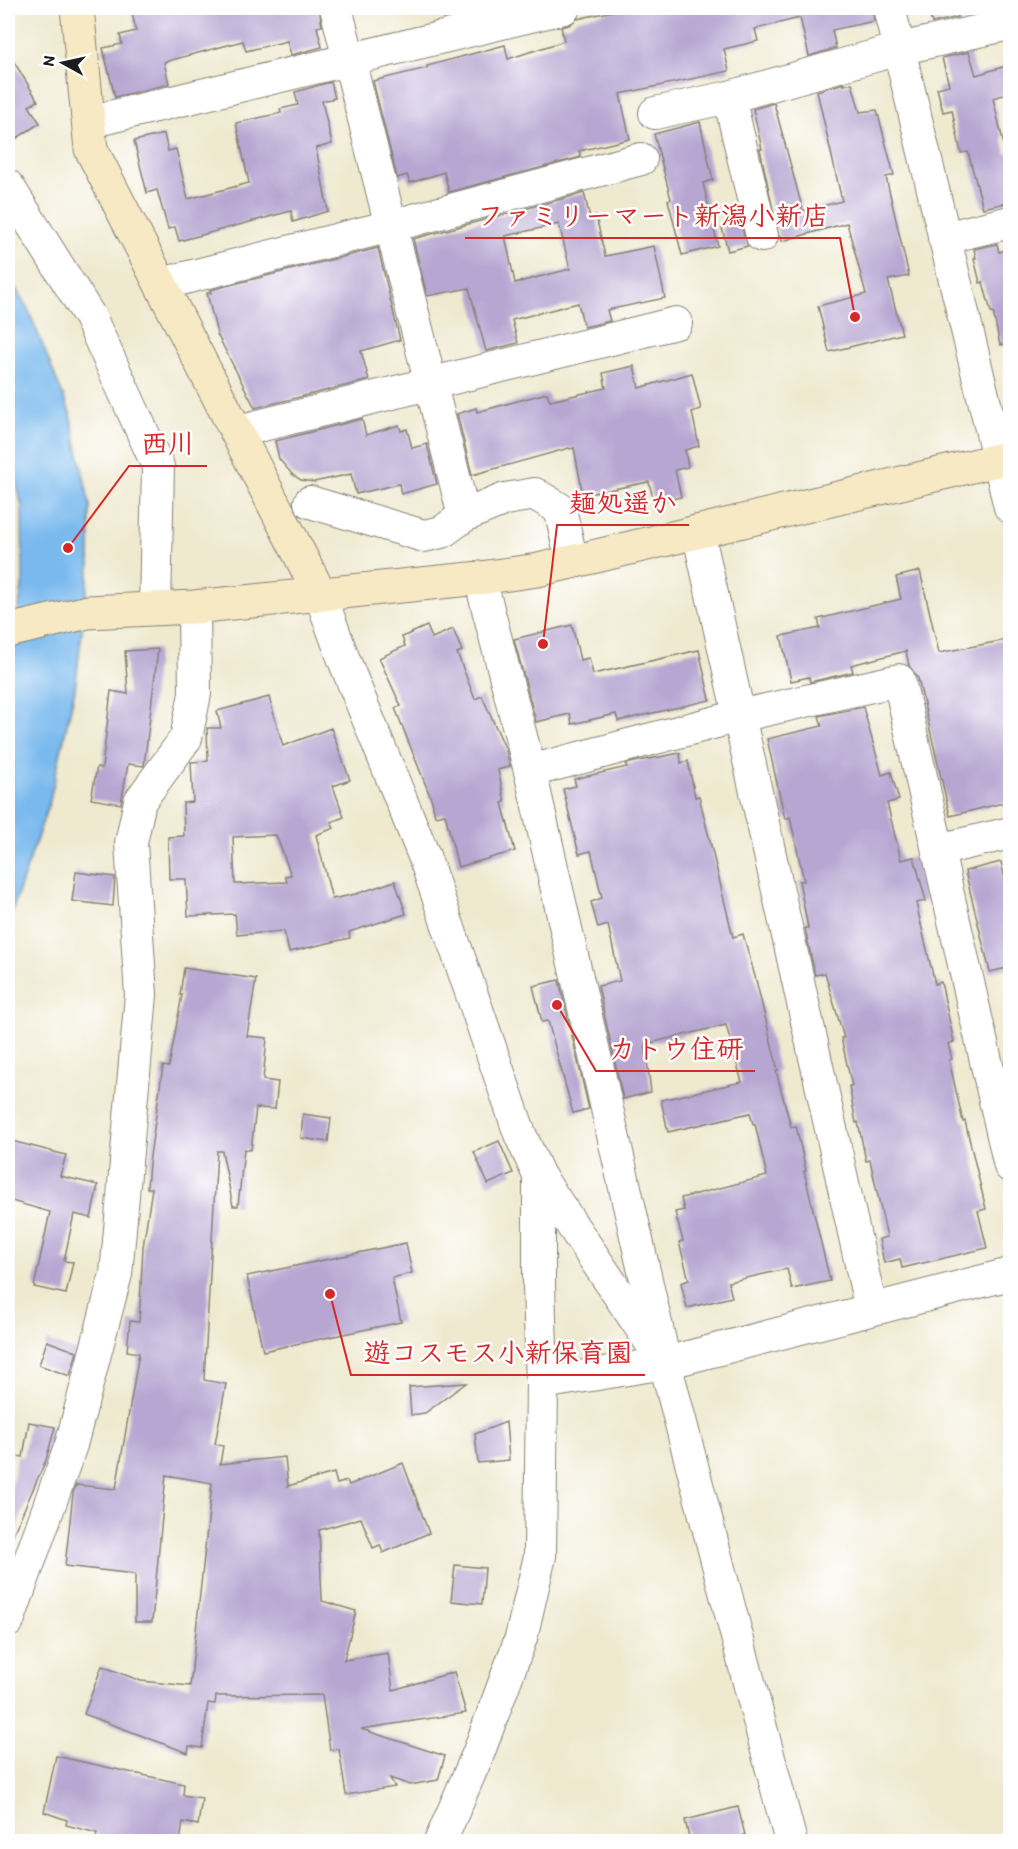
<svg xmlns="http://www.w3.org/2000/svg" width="1018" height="1849" viewBox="0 0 1018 1849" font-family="Itim,'Klee One',sans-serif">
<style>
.water{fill:#79b9ee;stroke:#4a6a85;stroke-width:1.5}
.building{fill:#b7a6d2;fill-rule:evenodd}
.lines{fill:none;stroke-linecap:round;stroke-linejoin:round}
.street-casing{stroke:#868276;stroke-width:34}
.secondary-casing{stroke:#868276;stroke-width:35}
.street{stroke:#fff;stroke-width:32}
.secondary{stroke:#f7e9c3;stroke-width:33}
.leader{fill:none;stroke:#d62828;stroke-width:2}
.callout-dot{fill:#d62828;stroke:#fff;stroke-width:2}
.callout-label{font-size:27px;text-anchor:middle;font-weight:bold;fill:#d62828;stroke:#fff;stroke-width:5;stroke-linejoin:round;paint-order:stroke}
</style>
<rect width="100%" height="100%" fill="#fff"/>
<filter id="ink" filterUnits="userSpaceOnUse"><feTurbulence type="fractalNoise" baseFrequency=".0167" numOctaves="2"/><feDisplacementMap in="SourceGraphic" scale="12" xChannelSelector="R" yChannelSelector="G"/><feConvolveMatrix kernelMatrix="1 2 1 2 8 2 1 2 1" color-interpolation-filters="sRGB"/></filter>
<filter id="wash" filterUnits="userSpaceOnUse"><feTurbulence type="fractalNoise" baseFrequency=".008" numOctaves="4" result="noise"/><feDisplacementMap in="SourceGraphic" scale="24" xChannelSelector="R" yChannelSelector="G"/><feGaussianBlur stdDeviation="1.35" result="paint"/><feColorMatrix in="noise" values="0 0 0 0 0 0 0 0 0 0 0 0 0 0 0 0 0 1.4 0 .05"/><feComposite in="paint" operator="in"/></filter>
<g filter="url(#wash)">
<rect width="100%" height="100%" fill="#efe9cf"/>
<path class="water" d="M8 276 28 309 70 413 90 505V564L75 689 50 800 8 923V685L23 580 22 508 8 442Z"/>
<g id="blocks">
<g class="building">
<path d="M131 8H319L322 26 317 27 322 47 291 55 287 41 246 51 243 41 164 62 169 84 115 97 103 48 122 44 120 35 136 31Z"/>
<path d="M627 8H805V9L872 8 874 21 832 30 836 48 809 56 800 18 755 29 758 41 724 49 729 71 620 94 630 139 579 151 581 157 449 192 444 172 410 183 407 175 397 178 373 81 427 68V66L505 45 508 59 564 41 561 27 569 25 577 19Z"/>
<path d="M928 8H956L958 17 932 23Z"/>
<path d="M8 52 38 101 29 106 40 123 8 144Z"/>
<path d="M969 52 976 75 1006 66 1011 83V93L993 98 1006 154 1011 153V202L983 208 968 152 961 153 952 110 943 112 937 88 949 85 942 58Z"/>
<path d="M331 82 335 98 322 101 332 144 316 148 328 211 293 222 291 211 179 241 175 227 168 229 157 190 147 193 134 141 164 134 168 151 176 149 188 199 249 183 236 123 281 113 280 109 298 105 295 92Z"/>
<path d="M844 83V85L852 83 860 112 877 110 894 175 886 177 909 276 888 280 902 334 829 352 818 306 866 294 847 223 782 241 781 237 779 238 760 149H762L753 109 774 103 803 211 842 201 817 91Z"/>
<path d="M700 122 713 180 703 183 718 246 682 255 668 200 671 199 654 134Z"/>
<path d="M584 193 590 218 596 216 605 256 654 246 665 298 607 310 610 321 584 327 578 303 512 320 518 343 486 351 469 288 427 296 413 239ZM559 224 570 269 515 283 505 236Z"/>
<path d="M740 223 748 246 728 251 722 228Z"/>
<path d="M997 244 999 252 1006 250 1011 269V344L1000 345 993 312H991L983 282 980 283 974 258H976L974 249Z"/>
<path d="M378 248 400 340 361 351 369 380 255 408 217 334 207 293H211L210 290Z"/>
<path d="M634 366 639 388 692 373 701 409 692 412 699 446 685 450 688 467 675 470 681 497 654 503 649 482 583 495 574 448 570 449 569 448 472 475 457 414 476 408 477 412 547 393 550 401 606 388 603 373Z"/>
<path d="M362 419 366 435 399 425 401 431 407 429 412 448 427 444 437 484 401 494 399 484 356 494 351 474 314 482 301 480 292 474 279 459 275 441Z"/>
<path d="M920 571 939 653 1011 639V676L1005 677 1011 700V801L950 816 918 678 909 666 906 651 851 665 853 672 810 682 809 677 791 681 781 636 820 628 818 619 901 599 896 577Z"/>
<path d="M572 625 580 660 589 658 593 674 699 650 710 700 618 721 616 714 572 724 570 714 536 722 514 639Z"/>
<path d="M427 626 432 638 453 629 462 651 457 653 475 699 482 696 506 750 510 766 498 770 505 802 502 803 515 851 458 867 445 814 435 816 432 801 395 708 401 706 379 658 405 646 402 637Z"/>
<path d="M158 649 144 766 128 764 121 804 91 799 97 767 102 768 111 691 128 694 125 651Z"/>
<path d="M269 697 283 746 331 728 350 780 333 786 344 817 331 822 334 828 316 835 332 899 356 894 395 881 406 914 349 932 350 938 289 952 284 931 237 935 235 914 188 916 186 879H169L168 837 184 836 183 803 193 802 191 762 208 761 207 728H221L217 711ZM276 835 291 875 285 876 287 882 235 884 233 837Z"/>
<path d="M863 707 882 775 891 772 899 800 887 803 901 860 914 857 926 901 916 903 935 984 941 982 954 1042 948 1044 952 1059 949 1060 963 1122 965 1121 986 1209 978 1211 987 1248 902 1268 900 1259 884 1263 879 1239 887 1237 870 1160 866 1161 858 1122 856 1123 849 1086H852L841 1038H844L825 973 815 975 805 928H808L799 881H804L790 817 785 819 767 739 822 726 819 716Z"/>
<path d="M680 753 681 763 688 761 695 797 699 796 733 937 743 934 756 980 778 1070 776 1071 791 1127 796 1126 806 1171H804L830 1281 792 1289 787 1269 728 1282 732 1297 687 1308 681 1283 689 1280 679 1242 683 1241 675 1212 684 1210 681 1198 767 1176 755 1124H753L750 1113 668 1132 661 1100 742 1082 726 1025 645 1044 651 1092 623 1099 598 986 620 981 608 925 598 928 591 902 602 898 591 851 579 854 563 789 576 786 574 779 627 767 626 764 639 761Z"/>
<path d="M1001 862 1011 903V967L990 972 965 871Z"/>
<path d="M76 872 115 877 113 906 72 901Z"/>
<path d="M184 968 256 979 247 1036 267 1038 263 1080 278 1082 275 1109 256 1108 251 1150 244 1149 238 1206H233L222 1151H217L204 1380 226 1384 215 1444 223 1446 220 1464 285 1457 288 1486 334 1473 337 1484 347 1481 349 1485 403 1463 429 1533 383 1553 380 1545 373 1548 361 1518 319 1530 322 1601 356 1611 344 1660 388 1653 393 1690 454 1672 466 1713 361 1729 445 1756 438 1780 410 1785 390 1778 395 1787 346 1795 339 1749 330 1750 322 1695 216 1696 215 1704 208 1703 202 1748 189 1746 188 1753 84 1714 102 1666 141 1681 190 1686 212 1483 166 1475 152 1622H135V1574L65 1566 73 1493 76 1485 116 1489 139 1353 127 1351 130 1321 139 1322 143 1247 152 1188H147L149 1163 163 1066 169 1067 182 995H180Z"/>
<path d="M559 980 589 1109 573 1113 548 1021 542 1022 533 986Z"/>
<path d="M303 1114 331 1118 328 1142 301 1138Z"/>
<path d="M8 1140 66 1155 60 1176 98 1185 91 1218 74 1214 64 1261 73 1262 66 1294 34 1287 50 1212 8 1200Z"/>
<path d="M499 1141 513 1173 488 1184 474 1152Z"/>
<path d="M406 1243 412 1273 392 1278 401 1322 263 1351 247 1276Z"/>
<path d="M47 1341 77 1352 70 1376 39 1365Z"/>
<path d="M466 1383 425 1413 411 1415 409 1387Z"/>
<path d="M29 1422 55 1427 46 1460 10 1541H8V1503L17 1456 23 1457Z"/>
<path d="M506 1422 509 1460 478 1463 475 1434Z"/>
<path d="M455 1565 485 1568 482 1604 451 1601Z"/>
<path d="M56 1756 184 1784 183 1795 202 1798 198 1825 183 1822 180 1842H95L97 1833 66 1825 67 1820 44 1812Z"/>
<path d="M738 1807 745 1835 720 1842H690L685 1820Z"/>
</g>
</g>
</g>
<g filter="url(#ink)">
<use href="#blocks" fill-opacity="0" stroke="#868276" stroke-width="1.5"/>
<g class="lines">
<g class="street-casing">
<g id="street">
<path d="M336 8 464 516"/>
<path d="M889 8 1010 507"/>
<path d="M729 97 762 236"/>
<path d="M655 113 729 97 899 49 1010 24"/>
<path d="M89 122 564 8"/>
<path d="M8 186 90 317 158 466 155 609"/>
<path d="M944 238 1010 222"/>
<path d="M161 284 391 226 641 159"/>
<path d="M238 431 676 323"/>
<path d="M310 502 424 536 442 532 464 516 505 499 535 494 560 509 572 562"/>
<path d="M698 531 871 1309"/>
<path d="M480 578 530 771 665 1363 791 1842"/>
<path d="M320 594 344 660 424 856 520 1134 539 1176 654 1347"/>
<path d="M530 771 739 716 899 680 1010 1166"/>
<path d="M938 850 1010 833"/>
<path d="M542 1383 665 1363 1010 1274"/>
<path d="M8 1621 71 1445 116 1274 141 995 131 843 140 801 186 738 195 694 194 607"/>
<path d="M440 1842 478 1754 521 1638 540 1556 542 1383 539 1285V1176"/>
</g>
</g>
<g class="secondary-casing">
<g id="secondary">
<path d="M77 8 91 149 320 594"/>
<path d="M8 631 88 612 194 607 480 578 538 570 1010 457"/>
</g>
</g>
<use href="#street" class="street"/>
<use href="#secondary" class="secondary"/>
</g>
</g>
<path class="leader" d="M855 317L840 238H465M68 548L129 466H207M543 644L557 525H689M557 1005L596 1071H755M330 1294L351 1375H645"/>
<g class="callout-dot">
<circle cx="855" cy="317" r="6"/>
<circle cx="68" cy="548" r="6"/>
<circle cx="543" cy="644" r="6"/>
<circle cx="557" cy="1005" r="6"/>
<circle cx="330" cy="1294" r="6"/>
</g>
<g class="callout-label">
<text x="653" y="225">ファミリーマート新潟小新店</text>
<text x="168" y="453">西川</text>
<text x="623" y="512">麺処遥か</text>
<text x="676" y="1058">カトウ住研</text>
<text x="498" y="1362">遊コスモス小新保育園</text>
</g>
<rect width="1018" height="1849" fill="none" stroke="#fff" stroke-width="30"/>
<g transform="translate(63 63) rotate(278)" stroke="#ffffff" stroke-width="4.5" paint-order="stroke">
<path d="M0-4.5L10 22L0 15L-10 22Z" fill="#1c1c1c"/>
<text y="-9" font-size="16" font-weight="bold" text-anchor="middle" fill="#1c1c1c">N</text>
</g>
</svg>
